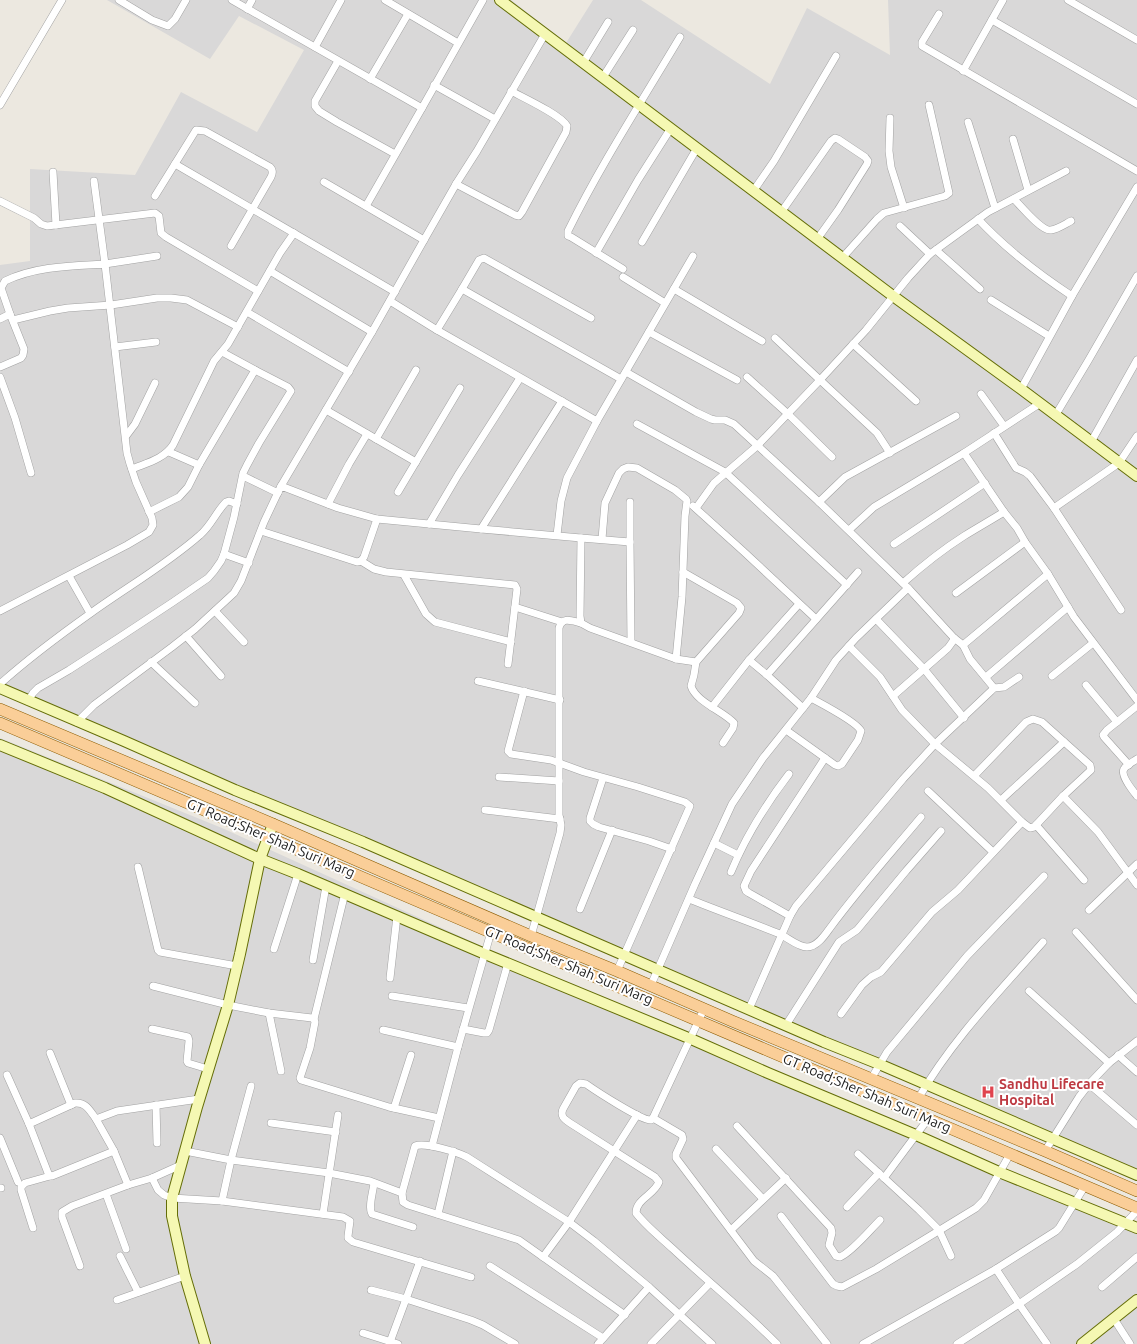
<svg xmlns="http://www.w3.org/2000/svg" width="1137" height="1344" viewBox="0 0 1137 1344" font-family="Ubuntu,sans-serif">
<style>
.residential{fill:#d9d8d8}
.lines{fill:none;stroke-linecap:round;stroke-linejoin:round}
.street-casing{stroke:#a2a2a2;stroke-width:8}
.secondary-casing{stroke:#646d07;stroke-width:12}
.primary-casing{stroke:#8f5e03;stroke-width:12}
.street{stroke:#fff;stroke-width:7}
.secondary{stroke:#f5f8b3;stroke-width:10}
.primary{stroke:#face98;stroke-width:11}
.labels{text-anchor:middle;dominant-baseline:central;stroke-width:4;stroke-linejoin:round;paint-order:stroke}
.street-label{font-size:14px;fill:#1b1b1b;stroke:#fff}
.health-label{font-size:14px;font-weight:bold;fill:#be3a42;stroke:#fff;text-anchor:start}
</style>
<rect width="100%" height="100%" fill="#ece8e0"/>
<g class="residential">
<path d="M107 0H511L566 43 593 0H641L770 84 807 8 890 55 888 0H1137V1170L0 684V265L30 261V169L135 175 181 92 257 132 304 50 239 16 210 59Z"/>
<path d="M0 738 222 828 774 1079 1137 1225V1344H0Z"/>
</g>
<g class="lines">
<g class="street-casing">
<g id="street">
<path d="M119 0 152 20 168 26 175 19 186 0"/>
<path d="M232 0 422 108 366 206"/>
<path d="M385 0 458 43"/>
<path d="M1068 0 1137 40"/>
<path d="M247 9 252 0"/>
<path d="M939 14 922 42V46L1137 171"/>
<path d="M992 20 1137 104"/>
<path d="M315 47 341 0"/>
<path d="M338 61 315 101V106L319 111 337 122 395 154"/>
<path d="M583 63 608 22"/>
<path d="M963 71 1003 0"/>
<path d="M603 77 633 30"/>
<path d="M370 79 408 14"/>
<path d="M434 85 495 119"/>
<path d="M0 105 62 0"/>
<path d="M422 108 483 0"/>
<path d="M890 118 889 151 891 167 904 208"/>
<path d="M968 122 995 208"/>
<path d="M1013 139 1028 190"/>
<path d="M175 164 395 292"/>
<path d="M53 172 56 225"/>
<path d="M94 181 105 264 157 256"/>
<path d="M456 184 515 215 519 216 522 212 566 132 567 126C561 115 524 98 511 91"/>
<path d="M754 190 774 161 836 56"/>
<path d="M155 196 196 130 205 131 270 167C273 170 273 173 271 177L231 246"/>
<path d="M1014 199C1020 205 1042 232 1051 230 1058 229 1065 224 1071 221"/>
<path d="M0 201 34 218 41 224 47 226 155 213 159 216 161 233 166 237 258 291"/>
<path d="M782 211 831 141 835 138 838 139 865 157 868 161 867 164 838 210 818 238"/>
<path d="M978 219C1006 249 1037 273 1072 296"/>
<path d="M900 226 930 254"/>
<path d="M424 240 456 184 477 151 545 34"/>
<path d="M642 242 697 148"/>
<path d="M936 250 980 289"/>
<path d="M596 253 638 180 671 128"/>
<path d="M843 257 877 219 884 213 945 196 949 193 929 105"/>
<path d="M623 269 571 237 568 236V231C601 164 642 101 680 37"/>
<path d="M270 271 372 332"/>
<path d="M623 277 665 303"/>
<path d="M462 289 479 260 484 258 591 318"/>
<path d="M674 289 762 341"/>
<path d="M991 300 1049 336"/>
<path d="M390 301 437 330 597 421 693 256"/>
<path d="M247 312 349 372"/>
<path d="M0 319 10 314 24 349 23 355 21 358 0 367"/>
<path d="M13 320 50 311 68 308 111 305 157 298H171L187 300 238 327"/>
<path d="M437 330 462 289 621 379"/>
<path d="M649 332 737 380"/>
<path d="M775 338 820 380 866 330 908 278 930 254 988 212 1066 171"/>
<path d="M853 344 916 401"/>
<path d="M115 347 156 342"/>
<path d="M626 372 696 412 711 419 715 420H725L734 424 819 502 910 590 954 638 963 645 970 659 994 688"/>
<path d="M0 377 15 418 31 473"/>
<path d="M747 377 788 414 832 457"/>
<path d="M1021 389 1072 296 1137 187"/>
<path d="M981 394 1004 426"/>
<path d="M562 401 481 529 581 538 580 616 581 623 590 628 676 659 696 662"/>
<path d="M326 410 416 462"/>
<path d="M1055 416 1088 361 1137 276"/>
<path d="M637 424 725 472 847 585"/>
<path d="M994 433 1016 468 1025 472 1030 476 1054 508 1121 610"/>
<path d="M126 436 135 424 155 383"/>
<path d="M376 439 416 370"/>
<path d="M1091 442 1137 360"/>
<path d="M169 452 199 465 255 370 222 352"/>
<path d="M964 453 1039 404"/>
<path d="M132 469C146 463 164 459 173 445L214 361 228 344 280 253 294 233"/>
<path d="M243 476 278 493"/>
<path d="M281 486 372 332 424 240 324 182"/>
<path d="M398 492 460 388"/>
<path d="M819 502 845 477 956 416"/>
<path d="M328 504 349 464 367 434"/>
<path d="M693 506 743 551 816 619"/>
<path d="M696 508 714 483 757 446 820 380 877 433 890 453"/>
<path d="M1054 508 1119 463 1137 436"/>
<path d="M149 512 179 497 188 487 199 465"/>
<path d="M429 524 458 475 520 378"/>
<path d="M849 530 874 507 964 453 1004 512"/>
<path d="M261 531 357 562 361 561 364 557 377 519"/>
<path d="M557 535 561 501 567 478 597 421"/>
<path d="M581 538 630 542V502"/>
<path d="M602 539 605 503 619 473 623 469 628 467 637 468 675 490 686 499 687 501 685 516 682 597 676 659"/>
<path d="M630 542 631 642"/>
<path d="M894 544 985 483"/>
<path d="M224 554 249 563"/>
<path d="M361 561 374 569 386 572 515 585 517 589 508 664"/>
<path d="M683 572 737 603 741 608 739 613 696 662 694 675 691 686C696 702 723 711 734 723L733 728 723 743"/>
<path d="M404 575 426 614 435 622 511 642"/>
<path d="M69 576 90 613"/>
<path d="M903 583C922 566 942 550 964 536 977 528 991 520 1004 512L1017 528 1025 542 1048 574"/>
<path d="M956 593 1025 542"/>
<path d="M515 607 562 622"/>
<path d="M0 611 127 545 149 532 153 525 152 518 136 482 130 464 127 453 105 264C72 266 36 266 5 281L1 288 10 314"/>
<path d="M215 611 244 642"/>
<path d="M876 619 924 669 964 718"/>
<path d="M186 636 221 676"/>
<path d="M963 645 1048 574 1074 617 1137 700"/>
<path d="M749 660 767 675"/>
<path d="M151 662 195 703"/>
<path d="M1052 676 1093 643"/>
<path d="M986 677 1068 607"/>
<path d="M478 681 560 700"/>
<path d="M0 684C29 658 60 635 91 613 127 587 166 565 200 535 211 526 216 512 226 502L229 501 237 504"/>
<path d="M1086 685 1117 722"/>
<path d="M524 691 508 751 511 754 551 760 584 772 638 787 685 802 690 806 617 971"/>
<path d="M893 696 948 648 953 641 954 638"/>
<path d="M28 701 33 693 38 688 69 670 120 637 173 602 208 578 214 571 221 561 224 554 234 517 243 473 247 465 259 443 291 391 288 387 255 370"/>
<path d="M712 707 749 660 799 604"/>
<path d="M803 708 767 675 858 572"/>
<path d="M77 722 94 705 172 647 195 629 234 593 241 581 264 522 281 486 338 508 377 519 481 529"/>
<path d="M786 730 835 765 838 766 842 764 858 740 861 731C857 722 822 704 811 698"/>
<path d="M1137 759C1133 762 1126 765 1124 769 1120 775 1133 791 1137 796"/>
<path d="M1129 765 1104 737 1103 735 1107 730 1137 706"/>
<path d="M974 776 1026 722 1033 719 1042 722 1090 765 1091 770 1063 796 1036 825 1034 827 1030 828 1022 822 988 788 935 744 991 691 994 688 1004 687 1019 677"/>
<path d="M499 777 559 781"/>
<path d="M603 778 590 818V821L593 824 599 827 649 841 672 849"/>
<path d="M928 791 993 852"/>
<path d="M1063 796 1098 832 1137 885"/>
<path d="M1001 800 1064 742"/>
<path d="M485 810 560 819"/>
<path d="M1036 825 1084 880"/>
<path d="M714 843 738 855"/>
<path d="M138 867 158 950 160 952 237 966"/>
<path d="M731 872C745 838 766 804 789 774"/>
<path d="M689 899C719 911 750 922 780 934 788 938 798 947 807 947 817 947 825 935 830 928 858 890 890 854 921 817"/>
<path d="M580 909 612 830"/>
<path d="M1089 910 1137 864"/>
<path d="M790 916 749 893 746 891 744 886 751 871 825 758"/>
<path d="M1076 932 1137 1000"/>
<path d="M531 936 560 833 561 825 559 815V628C562 616 572 621 581 623"/>
<path d="M274 949 298 874"/>
<path d="M313 960 326 886"/>
<path d="M390 978 397 916"/>
<path d="M651 985 695 884 732 804 763 758 811 698 836 660 856 638 908 588"/>
<path d="M153 986 228 1005 269 1013 312 1018 314 1019 315 1022 310 1048 300 1078 301 1080 389 1107 439 1118"/>
<path d="M1029 991 1109 1063 1137 1041"/>
<path d="M392 996 468 1008"/>
<path d="M704 1009 653 1118 651 1120C642 1121 596 1091 586 1084L580 1083 576 1086 563 1109C560 1116 564 1119 570 1123L655 1177 659 1182C654 1195 636 1199 636 1213 646 1226 660 1237 673 1249 707 1281 744 1310 777 1344"/>
<path d="M749 1009 790 916 796 906 903 779 935 744 902 710 880 677 849 646"/>
<path d="M269 1013 281 1071"/>
<path d="M841 1014 862 985 871 977 881 972 932 912 958 890 1022 822"/>
<path d="M314 1019 345 893"/>
<path d="M786 1025 839 942 857 930 906 871 941 831"/>
<path d="M152 1029 188 1037 189 1041 187 1061 188 1063 208 1069"/>
<path d="M463 1029 484 1033H487L489 1030 508 963"/>
<path d="M383 1030 458 1047"/>
<path d="M50 1053 71 1105"/>
<path d="M1118 1055 1137 1072"/>
<path d="M1109 1063 1089 1084 1137 1125"/>
<path d="M7 1075 29 1124"/>
<path d="M871 1079 887 1052 967 956 1044 876"/>
<path d="M918 1099C951 1041 999 992 1043 942"/>
<path d="M156 1105 157 1143"/>
<path d="M394 1108 411 1055"/>
<path d="M653 1118 682 1135 683 1139 676 1154V1158L754 1261 773 1276 827 1344"/>
<path d="M96 1119C90 1111 86 1102 75 1103L29 1124 48 1173 50 1176H52L114 1151"/>
<path d="M271 1123 336 1132"/>
<path d="M737 1126 831 1228 832 1233 829 1245 836 1256 840 1257C852 1252 870 1230 880 1220"/>
<path d="M0 1138 18 1182"/>
<path d="M432 1146 458 1047 491 932"/>
<path d="M716 1149 763 1199"/>
<path d="M185 1151 231 1160 329 1173 370 1181 402 1193"/>
<path d="M1045 1151 1079 1097 1089 1084"/>
<path d="M858 1154 919 1210 939 1230 951 1256"/>
<path d="M181 1165 152 1178 128 1185 114 1151 96 1119 117 1111 199 1099"/>
<path d="M152 1178 158 1190 164 1195 172 1198 222 1201 343 1217 350 1221 348 1236V1238L353 1242 471 1277"/>
<path d="M884 1178 928 1119"/>
<path d="M374 1183C373 1192 368 1207 372 1214L413 1227"/>
<path d="M0 1188H1"/>
<path d="M106 1194 126 1249"/>
<path d="M222 1201 231 1160 251 1086"/>
<path d="M847 1207 879 1173"/>
<path d="M323 1214 338 1115"/>
<path d="M438 1214 453 1151"/>
<path d="M781 1216 833 1284 837 1286 842 1287 876 1269 976 1208 984 1200 1010 1154"/>
<path d="M33 1228 21 1190V1187L25 1183 50 1176"/>
<path d="M731 1230 786 1178"/>
<path d="M120 1256 138 1292"/>
<path d="M543 1257 569 1222 637 1115"/>
<path d="M80 1266 62 1217V1212L72 1206 128 1185"/>
<path d="M490 1266 603 1338"/>
<path d="M996 1269 1019 1304 1047 1344"/>
<path d="M1102 1287 1137 1257"/>
<path d="M371 1290 406 1299 420 1261"/>
<path d="M117 1300 185 1276"/>
<path d="M625 1315 519 1240 408 1205 403 1202 402 1193 415 1146C425 1142 457 1152 467 1157L569 1222 594 1241 649 1287 712 1344"/>
<path d="M1114 1319 1130 1344"/>
<path d="M363 1333 398 1344"/>
<path d="M390 1342 406 1299 471 1320 483 1325 515 1344"/>
<path d="M598 1344 649 1287"/>
<path d="M651 1344 710 1283"/>
<path d="M863 1344 996 1269 1056 1231 1059 1228 1085 1186"/>
<path d="M957 1344 1019 1304 1077 1264 1117 1232 1137 1211"/>
</g>
</g>
<g class="secondary-casing">
<g id="secondary">
<path d="M500 0 893 296 1021 389 1137 476"/>
<path d="M0 688 124 741 235 790 363 842 824 1042 879 1064 1137 1175"/>
<path d="M0 745 105 788 260 859 298 874 485 954 691 1039 768 1073 916 1135 999 1172 1137 1228"/>
<path d="M205 1344 185 1276 172 1216V1198L197 1107 228 1005 240 954 260 859 273 824"/>
<path d="M1082 1344 1137 1300"/>
</g>
</g>
<g class="primary-casing">
<g id="primary">
<path d="M0 709 273 824 531 936 617 971 732 1021 1045 1151 1137 1191"/>
<path d="M0 723 1137 1208"/>
</g>
</g>
<use href="#street" class="street"/>
<use href="#secondary" class="secondary"/>
<use href="#primary" class="primary"/>
</g>
<defs>
<g id="hospital-bare" transform="scale(1.08)"><path d="M-5-5h3v3.5h4V-5h3V5h-3V1.5h-4V5h-3Z" fill="#e0444e" stroke="#fff" stroke-width="2.5" paint-order="stroke"/></g>
</defs>
<g fill-rule="evenodd">
<use href="#hospital-bare" x="988" y="1092"/>
</g>
<g class="labels">
<g class="street-label">
<text transform="translate(271 838) rotate(23)">GT Road;Sher Shah Suri Marg</text>
<text transform="translate(569 965) rotate(23)">GT Road;Sher Shah Suri Marg</text>
<text transform="translate(867 1093) rotate(23)">GT Road;Sher Shah Suri Marg</text>
</g>
<g class="health-label">
<text x="999" y="1084">Sandhu Lifecare<tspan x="999" dy="16">Hospital</tspan></text>
</g>
</g>
</svg>
